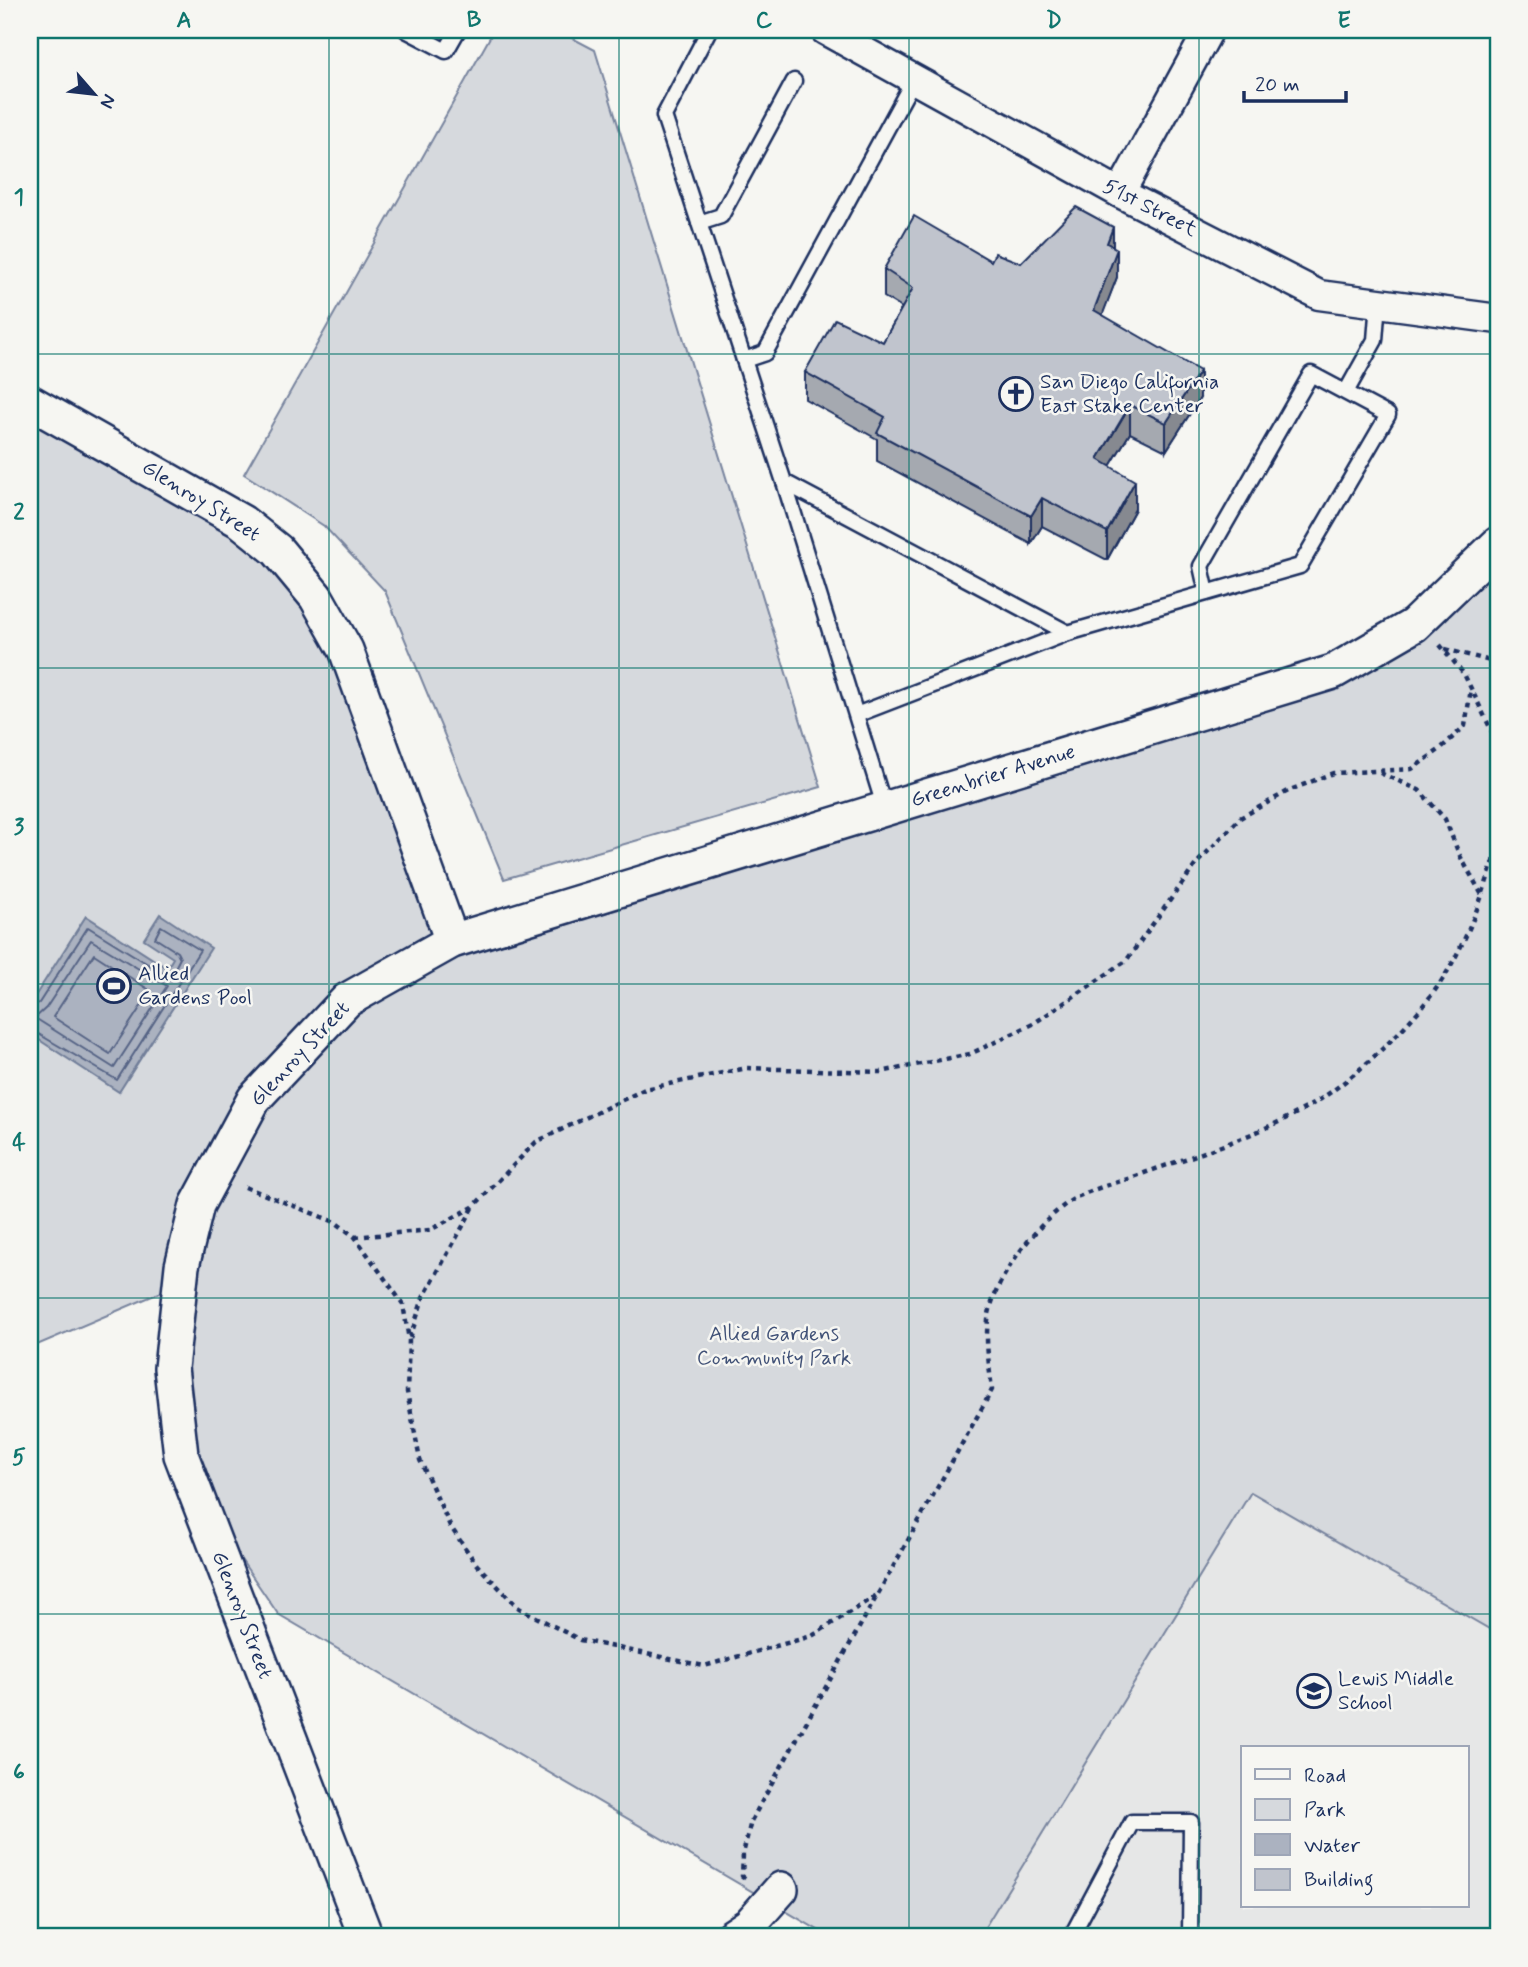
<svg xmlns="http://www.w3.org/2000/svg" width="1528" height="1967" viewBox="0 0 1528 1967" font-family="Mynerve,sans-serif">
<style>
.built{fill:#e6e7e7;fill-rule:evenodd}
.green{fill:#d6d9dd;stroke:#78849e;stroke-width:2}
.water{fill:#abb2c0;stroke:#717e99;stroke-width:2}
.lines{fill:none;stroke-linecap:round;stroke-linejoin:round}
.shore{stroke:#556385;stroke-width:2}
.service-casing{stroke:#1b2f5e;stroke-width:19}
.minor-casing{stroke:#1b2f5e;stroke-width:33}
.tertiary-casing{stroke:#1b2f5e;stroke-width:38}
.path{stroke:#1b2f5e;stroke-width:4.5;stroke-dasharray:5 5;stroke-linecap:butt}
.service{stroke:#f6f6f2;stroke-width:14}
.minor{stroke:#f6f6f2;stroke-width:28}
.tertiary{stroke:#f6f6f2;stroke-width:33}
.wall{fill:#a5a9b0;stroke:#1b2f5e;stroke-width:2}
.shaded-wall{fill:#868990;stroke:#1b2f5e;stroke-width:2}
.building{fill:#c0c4cd;stroke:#1b2f5e;stroke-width:2}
.grid{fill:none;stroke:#0f766e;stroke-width:2;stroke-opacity:0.55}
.labels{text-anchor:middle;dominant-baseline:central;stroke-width:5;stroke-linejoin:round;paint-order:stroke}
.street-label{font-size:21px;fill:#1b2f5e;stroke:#f6f6f2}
.poi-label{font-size:21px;fill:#1b2f5e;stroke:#f6f6f2;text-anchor:start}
.park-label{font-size:21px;fill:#405177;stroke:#f6f6f2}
.neatline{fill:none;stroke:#0f766e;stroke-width:2.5}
.grid-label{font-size:23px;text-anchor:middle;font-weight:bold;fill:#0f766e}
</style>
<rect width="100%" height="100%" fill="#f6f6f2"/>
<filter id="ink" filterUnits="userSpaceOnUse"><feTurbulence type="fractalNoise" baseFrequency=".0143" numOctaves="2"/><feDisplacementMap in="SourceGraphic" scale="14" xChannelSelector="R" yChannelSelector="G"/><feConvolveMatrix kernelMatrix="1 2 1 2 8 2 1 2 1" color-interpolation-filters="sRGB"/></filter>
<g filter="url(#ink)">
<path class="built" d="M1251 1492 1498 1634V1937H979ZM1243 1748H1467V1906H1243Z"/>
<g class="green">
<path d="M494 30H557L595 50 821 787 504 879 385 591 324 526 244 474Z"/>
<path d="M30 413 242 528 319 603 453 941 1333 671 1498 546V1634L1251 1492 979 1937H830L278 1614 193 1489 178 1285 30 1348Z"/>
</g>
<path class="water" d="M160 914 211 948 119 1092 30 1034V1004L86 916 167 968 173 958 144 939Z"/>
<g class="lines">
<g class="shore">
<path d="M91 940 167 986 114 1068 35 1018 46 1008Z"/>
<path d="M94 954 151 991 110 1054 53 1017Z"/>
<path d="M30 1006 39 1003 88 927 164 974 173 972 180 958 177 952 155 938 161 926 200 950 117 1080 30 1029"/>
</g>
<g class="service-casing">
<g id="service">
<path d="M406 30 446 51 458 30"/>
<path d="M709 30 664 116 784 482"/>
<path d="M699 223 721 216 794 81"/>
<path d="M744 360 765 353 914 79"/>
<path d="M1346 392 1375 340 1378 302"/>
<path d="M1068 633 1300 566 1388 415 1311 374 1201 566 1207 593"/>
<path d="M856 715 1068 633 784 482 885 809"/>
<path d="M1071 1937 1132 1822H1191L1190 1937"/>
</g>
</g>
<g class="minor-casing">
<g id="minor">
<path d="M825 30 1120 193 1319 295 1498 319"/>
<path d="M1120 193 1209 30"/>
</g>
</g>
<g class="tertiary-casing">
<g id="tertiary">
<path d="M30 402 242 522 277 550 316 597 346 650 452 941"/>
<path d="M366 1937 181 1455 171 1368 182 1266 197 1205 254 1099 347 1000 452 941 1333 672 1414 625 1498 544"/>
<path d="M731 1937 749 1925 781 1889"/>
</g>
</g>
<g class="path">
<path d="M1440 645 1464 674 1498 744"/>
<path d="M1445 649 1498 663"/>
<path d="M1380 773 1419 790 1445 819 1459 854 1482 895"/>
<path d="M245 1187 335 1222 355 1237 403 1304 409 1340 407 1392 420 1460 450 1526 477 1565 519 1608 580 1640 704 1666 812 1636 880 1593"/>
<path d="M355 1237 430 1230 473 1207 536 1142 645 1089 747 1068 881 1072 970 1054 1033 1024 1126 961 1197 863 1240 818 1290 790 1333 773 1412 769 1439 750 1465 726 1471 689"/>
<path d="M410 1338 423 1298 473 1208"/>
<path d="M745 1878 742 1876 743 1854 751 1821 992 1390C989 1362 983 1333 991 1306 1001 1269 1045 1213 1079 1196 1098 1187 1120 1182 1139 1175 1197 1154 1258 1136 1311 1105 1354 1080 1418 1019 1444 977 1469 937 1485 890 1498 845"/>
</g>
<use href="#service" class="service"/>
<use href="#minor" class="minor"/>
<use href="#tertiary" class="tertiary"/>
</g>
<path class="wall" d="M1113 246 1117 277 1102 315 1200 398 1166 451 1130 433 1110 466 1135 509 1107 560 1042 526 1031 544 877 461V439L805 399V372L883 342 902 308 884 297V269L991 261 1021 263Z"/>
<g class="shaded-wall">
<path d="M1113 227V254L1107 243Z"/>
<path d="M1117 249V277L1094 337V310Z"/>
<path d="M1200 371V398L1166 451V423Z"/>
<path d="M1130 405V433L1098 486V459Z"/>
<path d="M1135 481V509L1107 560V532Z"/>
<path d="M1042 498V526L1031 544V516Z"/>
</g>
<path class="building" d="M1076 207 1113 227 1107 243 1117 249 1094 310 1200 371 1166 423 1130 405 1098 459 1135 481 1107 532 1042 498 1031 516 877 433 885 417 805 372 835 319 883 342 913 288 884 269 914 216 991 261 995 253 1021 263Z"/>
</g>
<path class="grid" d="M329 30V1937M619 30V1937M909 30V1937M1199 30V1937M30 354H1498M30 668H1498M30 984H1498M30 1298H1498M30 1614H1498"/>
<defs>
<g id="church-ring" transform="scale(1.75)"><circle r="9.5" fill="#f6f6f2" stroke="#1b2f5e" stroke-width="1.5"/><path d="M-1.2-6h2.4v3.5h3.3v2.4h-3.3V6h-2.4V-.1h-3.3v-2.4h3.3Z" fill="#1b2f5e"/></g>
<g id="stadium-ring" transform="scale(1.75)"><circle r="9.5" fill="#f6f6f2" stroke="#1b2f5e" stroke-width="1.5"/><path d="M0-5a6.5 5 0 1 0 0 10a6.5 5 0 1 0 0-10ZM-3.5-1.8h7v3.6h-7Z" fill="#1b2f5e"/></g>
<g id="school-ring" transform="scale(1.75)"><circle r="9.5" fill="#f6f6f2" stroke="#1b2f5e" stroke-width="1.5"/><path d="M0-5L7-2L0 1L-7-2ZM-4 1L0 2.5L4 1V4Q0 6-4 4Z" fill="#1b2f5e"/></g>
</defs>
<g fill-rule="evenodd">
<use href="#church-ring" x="1016" y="394"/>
<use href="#stadium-ring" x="114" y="986"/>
<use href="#school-ring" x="1314" y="1691"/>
</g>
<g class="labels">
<g class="street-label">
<text transform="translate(1150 208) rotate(27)">51st Street</text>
<text transform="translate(201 501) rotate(32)">Glenroy Street</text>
<text transform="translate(993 776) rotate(-17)">Greenbrier Avenue</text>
<text transform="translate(300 1054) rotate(-47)">Glenroy Street</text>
<text transform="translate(242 1615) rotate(69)">Glenroy Street</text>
</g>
<g class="poi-label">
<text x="1040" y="382">San Diego California<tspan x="1040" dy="24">East Stake Center</tspan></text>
<text x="138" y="974">Allied<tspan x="138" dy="24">Gardens Pool</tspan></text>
<text x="1338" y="1679">Lewis Middle<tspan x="1338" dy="24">School</tspan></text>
</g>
<g class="park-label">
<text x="774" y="1334">Allied Gardens<tspan x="774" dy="24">Community Park</tspan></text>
</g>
</g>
<rect width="1528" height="1967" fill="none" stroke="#f6f6f2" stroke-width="77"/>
<rect x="1241" y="1746" width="228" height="161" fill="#f6f6f2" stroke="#9ea6b7" stroke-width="2"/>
<rect x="1255" y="1769" width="35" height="10" fill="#f6f6f2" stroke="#9ea6b7" stroke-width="2"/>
<text x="1304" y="1782" font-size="21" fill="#1b2f5e">Road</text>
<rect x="1255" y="1799" width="35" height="21" fill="#d6d9dd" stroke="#9ea6b7" stroke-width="2"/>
<text x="1304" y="1816" font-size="21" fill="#1b2f5e">Park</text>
<rect x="1255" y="1834" width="35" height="21" fill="#abb2c0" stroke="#9ea6b7" stroke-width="2"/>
<text x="1304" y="1852" font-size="21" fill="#1b2f5e">Water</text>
<rect x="1255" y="1869" width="35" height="21" fill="#c0c4cd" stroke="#9ea6b7" stroke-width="2"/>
<text x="1304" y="1886" font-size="21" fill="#1b2f5e">Building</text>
<g transform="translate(94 94) rotate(118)" stroke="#f6f6f2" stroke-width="5" paint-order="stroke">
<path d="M0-5L12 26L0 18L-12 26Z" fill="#1b2f5e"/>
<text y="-10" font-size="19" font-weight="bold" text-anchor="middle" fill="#1b2f5e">N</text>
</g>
<path d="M1244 91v10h102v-10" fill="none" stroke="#1b2f5e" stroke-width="3.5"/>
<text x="1255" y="91" font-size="21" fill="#1b2f5e" stroke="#f6f6f2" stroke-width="5" paint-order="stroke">20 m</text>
<rect x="38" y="38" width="1452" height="1890" class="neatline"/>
<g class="grid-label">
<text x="184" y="27">A</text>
<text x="474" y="27">B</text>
<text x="764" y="27">C</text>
<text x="1054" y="27">D</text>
<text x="1344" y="27">E</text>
<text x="19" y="204">1</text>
<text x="19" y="519">2</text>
<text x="19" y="834">3</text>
<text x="19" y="1149">4</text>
<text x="19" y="1464">5</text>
<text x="19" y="1779">6</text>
</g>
</svg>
